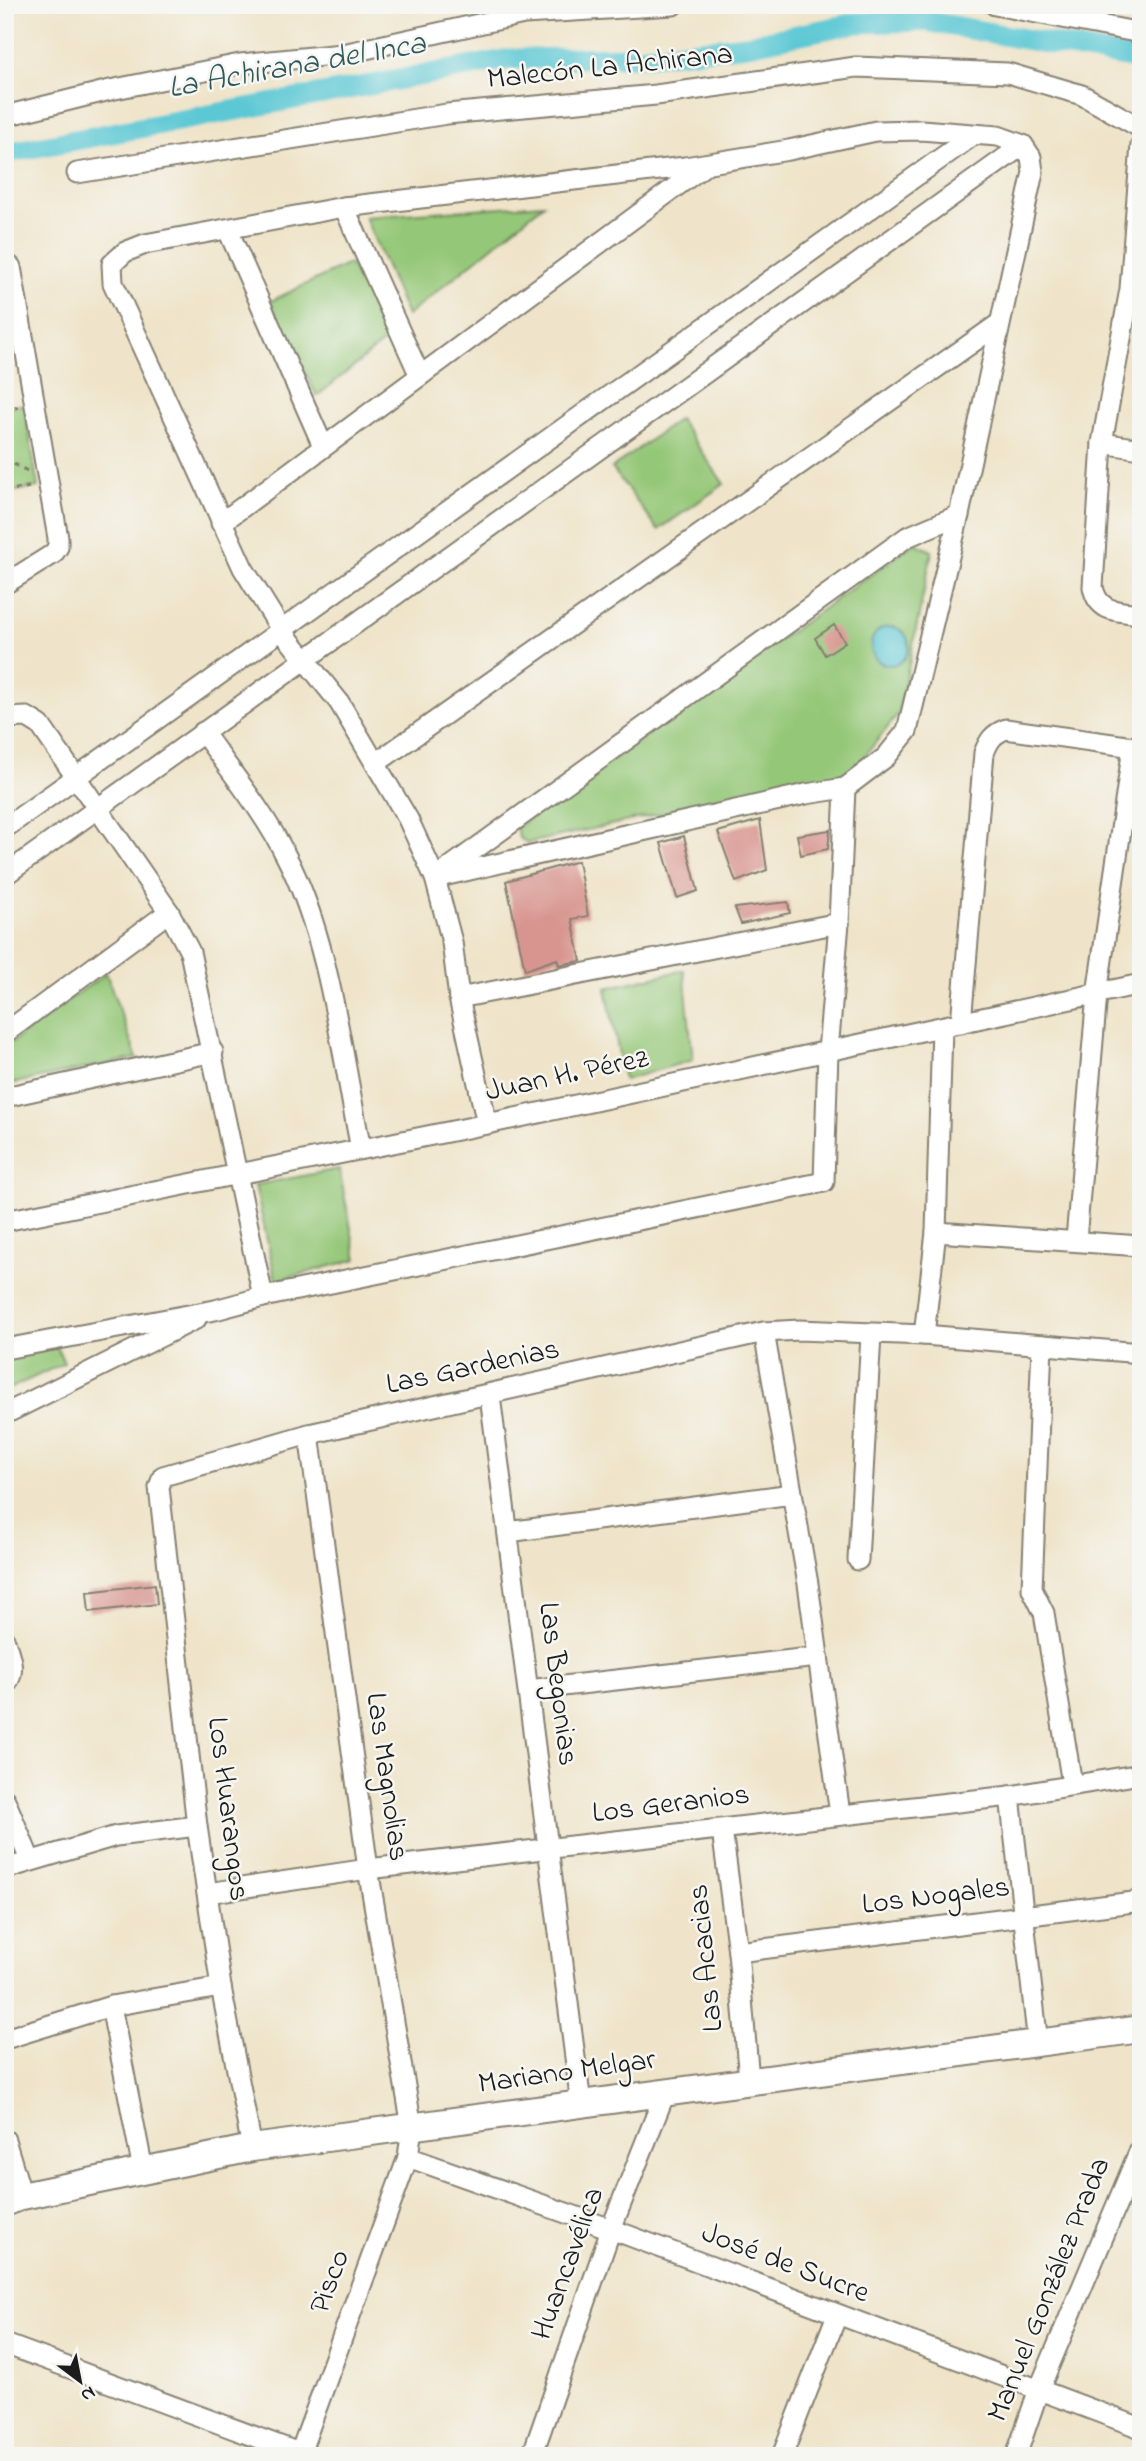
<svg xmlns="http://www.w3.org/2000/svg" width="1146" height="2461" viewBox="0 0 1146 2461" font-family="'Indie Flower',sans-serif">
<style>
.green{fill:#94c777;stroke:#58724a;stroke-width:2}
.water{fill:#5cc8d4;stroke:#3c7278;stroke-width:2}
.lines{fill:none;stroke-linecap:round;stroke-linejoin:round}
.canal{stroke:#5cc8d4;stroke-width:21}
.building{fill:#d8948e}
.street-casing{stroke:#868072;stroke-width:23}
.secondary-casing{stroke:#868072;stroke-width:30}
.path{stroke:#868072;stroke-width:3.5;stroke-dasharray:5 5;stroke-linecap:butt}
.street{stroke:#fff;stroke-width:19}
.secondary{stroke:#fff;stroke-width:26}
.labels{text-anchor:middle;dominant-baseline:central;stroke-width:5;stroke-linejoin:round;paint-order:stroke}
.street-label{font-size:30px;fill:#1c1c1c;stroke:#f6f6f2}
.water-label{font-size:32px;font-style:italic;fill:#32585c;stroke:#f6f6f2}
</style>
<rect width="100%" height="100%" fill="#f6f6f2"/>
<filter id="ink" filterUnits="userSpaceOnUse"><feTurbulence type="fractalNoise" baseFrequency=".0143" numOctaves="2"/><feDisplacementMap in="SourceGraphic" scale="14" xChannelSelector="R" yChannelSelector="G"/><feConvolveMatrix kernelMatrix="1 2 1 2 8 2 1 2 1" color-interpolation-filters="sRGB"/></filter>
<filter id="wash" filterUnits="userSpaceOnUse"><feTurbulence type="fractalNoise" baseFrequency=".00686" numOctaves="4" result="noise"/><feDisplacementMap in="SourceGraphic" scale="28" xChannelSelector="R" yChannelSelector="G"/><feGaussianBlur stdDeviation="1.57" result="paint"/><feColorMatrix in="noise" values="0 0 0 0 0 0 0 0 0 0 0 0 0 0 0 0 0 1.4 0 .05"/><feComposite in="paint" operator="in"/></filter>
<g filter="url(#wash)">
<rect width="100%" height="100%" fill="#efe4c9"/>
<g class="green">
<path d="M544 204 407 316 365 217Z"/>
<path d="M350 263 389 338 317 396 269 302Z"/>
<path d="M24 404 38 487 5 493V408Z"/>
<path d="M679 419 724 484 658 530 612 468Z"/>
<path d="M915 543 932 551 899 713 852 772 528 843 519 838 516 828Z"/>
<path d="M684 970 693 1060 624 1080 606 988Z"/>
<path d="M106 973 137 1058 5 1085V1047Z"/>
<path d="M339 1169 357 1259 276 1281 255 1185Z"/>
<path d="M57 1347 64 1363 5 1391V1359Z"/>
</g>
<circle class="water" cx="890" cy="646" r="19"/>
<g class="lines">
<path class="canal" d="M5 153 510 59 640 57 747 45 856 23 925 21 1141 60"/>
</g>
<g id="blocks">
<g class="building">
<path d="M834 625 845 642 825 655 815 638Z"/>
<path d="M760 820 767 870 736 882 718 832Z"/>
<path d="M830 830 828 849 801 855 797 835Z"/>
<path d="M684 836 698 891 677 898 661 843Z"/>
<path d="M578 861 588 916 572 919 581 961 559 965 557 959 525 970 506 881Z"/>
<path d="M788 902 790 913 741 924 735 908Z"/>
<path d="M155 1584 157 1604 89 1612 87 1592Z"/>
</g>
</g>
</g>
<g filter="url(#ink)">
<use href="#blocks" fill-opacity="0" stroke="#868072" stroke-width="2"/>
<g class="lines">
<g class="street-casing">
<g id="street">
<path d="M995 5 1141 33"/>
<path d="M5 116 110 90 240 64 343 54 524 14 673 5"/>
<path d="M1141 145 1130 289 1102 443 1093 587C1098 613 1118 611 1141 614"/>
<path d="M77 173 447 114 656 95 856 67 1008 73 1082 95 1141 128"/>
<path d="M344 207 420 376"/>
<path d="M228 230 323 446"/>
<path d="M5 262 11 267 58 538V547L53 554 5 584"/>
<path d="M1102 443 1141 449"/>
<path d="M221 523 704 166"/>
<path d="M5 718 27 717 40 725 169 912 190 952 263 1297"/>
<path d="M203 732C231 772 264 812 286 856 330 940 342 1056 361 1149"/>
<path d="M376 763 1000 323"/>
<path d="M5 828 972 136"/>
<path d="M5 875 1023 145"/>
<path d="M443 876 806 794 845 788"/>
<path d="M435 878 907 537 959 515"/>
<path d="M459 998 839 923"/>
<path d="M961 1023 984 753C989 740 993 734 1006 729L1141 748"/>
<path d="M5 1033 169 912"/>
<path d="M5 1097 213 1052"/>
<path d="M5 1221 487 1124 1141 984"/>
<path d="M936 1232 1141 1246"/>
<path d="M1076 1240 1097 994 1133 747"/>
<path d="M764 1332 808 1584 840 1814"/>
<path d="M924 1335 936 1232 942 1027"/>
<path d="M1042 1345 1032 1589 1044 1613 1072 1784"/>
<path d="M5 1349 215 1310 263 1297 824 1182 828 1051 839 923 845 788 886 757 907 731 959 515 1033 172 1031 157 1023 145 998 136 921 130 876 131 789 150 685 167 344 207 145 244 125 252 112 264 113 283 243 568 282 631 339 702 408 819 435 878 452 942 459 998 487 1124"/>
<path d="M490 1396 581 2104"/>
<path d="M5 1414 196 1319"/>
<path d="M508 1532 792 1494"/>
<path d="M858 1560 871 1335"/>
<path d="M5 1641C10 1657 17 1671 5 1686"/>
<path d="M528 1690 818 1657"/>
<path d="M1010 1796 1038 2044"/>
<path d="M5 1800 30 1860"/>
<path d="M722 1830 738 1952 749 2080"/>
<path d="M5 1869 116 1836 197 1826"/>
<path d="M207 1893 368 1869 1010 1796 1141 1774"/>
<path d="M738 1952 1141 1901"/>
<path d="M111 2006 143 2170"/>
<path d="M5 2039 111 2006 221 1987"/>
<path d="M5 2140 22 2196"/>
<path d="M252 2148 221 1987 197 1826 159 1487 163 1476 309 1434 764 1332 799 1330 924 1335 1141 1353"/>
<path d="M408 2157 611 2229 1141 2428"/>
<path d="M5 2344 307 2456"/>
<path d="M299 2456 408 2157 412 2127 368 1869 309 1434"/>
<path d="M532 2456 611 2229 665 2093"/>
<path d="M782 2456 837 2315"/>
<path d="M1016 2456 1038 2392 1141 2147"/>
</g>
</g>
<g class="secondary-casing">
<path id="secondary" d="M5 2203 22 2196 252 2148 1141 2029"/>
</g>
<g class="path">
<path d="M5 410 18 407"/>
<path d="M5 459 27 471"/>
<path d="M5 491 29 487"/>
</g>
<use href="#street" class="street"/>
<use href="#secondary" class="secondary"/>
</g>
</g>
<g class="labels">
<g class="street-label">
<text transform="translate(610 68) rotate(-6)">Malecón La Achirana</text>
<text transform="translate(567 1076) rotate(-12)">Juan H. Pérez</text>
<text transform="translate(473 1368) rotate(-12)">Las Gardenias</text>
<text transform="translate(557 1684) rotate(83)">Las Begonias</text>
<text transform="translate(386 1777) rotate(82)">Las Magnolias</text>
<text transform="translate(671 1805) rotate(-7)">Los Geranios</text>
<text transform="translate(227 1809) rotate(83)">Los Huarangos</text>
<text transform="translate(936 1897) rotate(-7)">Los Nogales</text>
<text transform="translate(707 1958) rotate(-96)">Las Acacias</text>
<text transform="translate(567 2073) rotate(-8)">Mariano Melgar</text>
<text transform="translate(569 2264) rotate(-70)">Huancavélica</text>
<text transform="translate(785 2264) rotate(21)">José de Sucre</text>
<text transform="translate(331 2282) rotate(-70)">Pisco</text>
<text transform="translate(1050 2290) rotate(-68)">Manuel González Prada</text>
</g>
<g class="water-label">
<text transform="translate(297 67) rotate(-10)">La Achirana del Inca</text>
</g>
</g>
<rect width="1146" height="2461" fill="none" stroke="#f6f6f2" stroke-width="28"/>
<g transform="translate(80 2381) rotate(148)" stroke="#f6f6f2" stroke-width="5" paint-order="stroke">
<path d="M0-5L12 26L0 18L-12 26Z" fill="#1c1c1c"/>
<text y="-10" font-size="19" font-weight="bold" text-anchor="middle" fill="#1c1c1c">N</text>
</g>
</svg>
